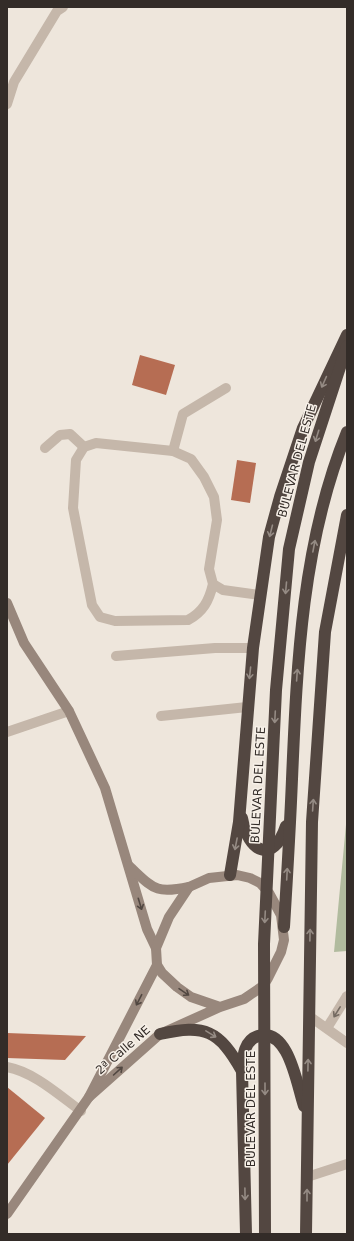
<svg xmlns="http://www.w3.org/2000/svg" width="354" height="1241" viewBox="0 0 354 1241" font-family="'DejaVu Sans',sans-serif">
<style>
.green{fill:#b1bb9e}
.building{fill:#b66d53}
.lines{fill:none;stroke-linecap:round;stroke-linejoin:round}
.lane{stroke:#c5b7aa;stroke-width:10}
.street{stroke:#c5b7aa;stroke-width:10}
.secondary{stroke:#98877c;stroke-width:10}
.highway{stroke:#534741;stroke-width:12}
.oneway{stroke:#958b84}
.oneway2{stroke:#514741}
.oneway3{stroke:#756b62}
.labels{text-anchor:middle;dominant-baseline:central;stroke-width:3;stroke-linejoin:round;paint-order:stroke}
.street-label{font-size:12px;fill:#332c28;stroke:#f7f0e8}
</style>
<rect width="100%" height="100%" fill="#eee6dc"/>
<path class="green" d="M347 814V951L334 952Z"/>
<g class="building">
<path d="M140 355 175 365 166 395 132 385Z"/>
<path d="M237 460 256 463 250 503 231 500Z"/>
<path d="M7 1033 86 1036 65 1060 7 1058Z"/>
<path d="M7 1087 45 1118 7 1165Z"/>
</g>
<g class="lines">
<g class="lane">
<path d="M7 104 14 82 57 11 63 7"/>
<path d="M45 448 60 435 70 434 84 447"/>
<path d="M173 451 183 414 226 388"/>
<path d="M213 584C209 601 203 612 188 620L115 621 100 617 92 605 73 508 76 460 84 447 96 443 173 451 191 459 204 477 214 497 217 520 209 569 213 584 223 590 260 595"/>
<path d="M116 656 215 648H253"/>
<path d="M161 716 247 707"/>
<path d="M309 1016 347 1043"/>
<path d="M327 1028 347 996"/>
<path d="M7 1067C34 1072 59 1095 81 1111"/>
<path d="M307 1177 347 1164"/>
</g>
<path class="street" d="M7 732 69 711"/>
<g class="secondary">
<path d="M7 603 24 643 69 711 105 788 147 929 156 948"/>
<path d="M129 866C154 889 155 894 189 887"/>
<path d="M89 1097 160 1034 220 1007 244 999 263 986 268 978 281 952 284 940 281 915 269 893 260 883 250 878 237 875 209 878 189 887 169 917 156 948 157 965 162 973 177 987 191 997 220 1007"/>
<path d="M7 1214 89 1097 157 965"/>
</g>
<g class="highway">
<path d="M242 818C248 852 273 865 286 826"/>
<path d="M230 875 239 822 253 648 269 537 280 497 303 428 347 335"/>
<path d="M284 927C287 878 290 829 292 779 297 662 302 542 347 432"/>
<path d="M160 1034C205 1024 219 1030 242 1071"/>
<path d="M246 1234 242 1071C243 1058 243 1041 258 1036 289 1027 297 1086 304 1106"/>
<path d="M265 1234 264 944 276 690 289 549 309 462 347 346"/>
<path d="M306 1234 312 822 325 632 347 515"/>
</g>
</g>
<defs><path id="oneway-shaft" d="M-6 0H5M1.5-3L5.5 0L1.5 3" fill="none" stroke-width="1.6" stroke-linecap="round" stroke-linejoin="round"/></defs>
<g class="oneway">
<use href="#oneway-shaft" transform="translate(324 382) rotate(114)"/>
<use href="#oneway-shaft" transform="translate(317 436) rotate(107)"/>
<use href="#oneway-shaft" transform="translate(271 531) rotate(104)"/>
<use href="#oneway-shaft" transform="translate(314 546) rotate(-79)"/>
<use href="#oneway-shaft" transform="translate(286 588) rotate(95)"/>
<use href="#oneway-shaft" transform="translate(250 673) rotate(96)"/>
<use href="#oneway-shaft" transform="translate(297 675) rotate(-86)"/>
<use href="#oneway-shaft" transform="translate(275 717) rotate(93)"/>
<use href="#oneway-shaft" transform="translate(313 805) rotate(-86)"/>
<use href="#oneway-shaft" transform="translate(236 844) rotate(101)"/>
<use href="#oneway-shaft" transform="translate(287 874) rotate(-87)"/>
<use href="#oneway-shaft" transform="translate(265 917) rotate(93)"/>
<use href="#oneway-shaft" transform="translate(310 935) rotate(-89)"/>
<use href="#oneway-shaft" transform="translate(211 1034) rotate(31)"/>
<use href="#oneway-shaft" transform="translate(308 1065) rotate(-89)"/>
<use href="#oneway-shaft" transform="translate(265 1089) rotate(90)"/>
<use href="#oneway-shaft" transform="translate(245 1194) rotate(89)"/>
<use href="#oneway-shaft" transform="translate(307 1195) rotate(-90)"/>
</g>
<g class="oneway2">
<use href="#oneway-shaft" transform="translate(140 904) rotate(73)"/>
<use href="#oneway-shaft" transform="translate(184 992) rotate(34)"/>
<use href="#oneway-shaft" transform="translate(139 1000) rotate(117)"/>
<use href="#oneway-shaft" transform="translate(118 1071) rotate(-42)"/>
</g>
<use class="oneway3" href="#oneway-shaft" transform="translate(337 1012) rotate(122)"/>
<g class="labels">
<g class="street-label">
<text transform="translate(297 461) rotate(-75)">BULEVAR DEL ESTE</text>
<text transform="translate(258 785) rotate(-87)">BULEVAR DEL ESTE</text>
<text transform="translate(123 1050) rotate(-41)">2ª Calle NE</text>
<text transform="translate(251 1109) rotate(-90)">BULEVAR DEL ESTE</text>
</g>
</g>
<rect width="354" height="1241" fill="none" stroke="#332c28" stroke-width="16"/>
</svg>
